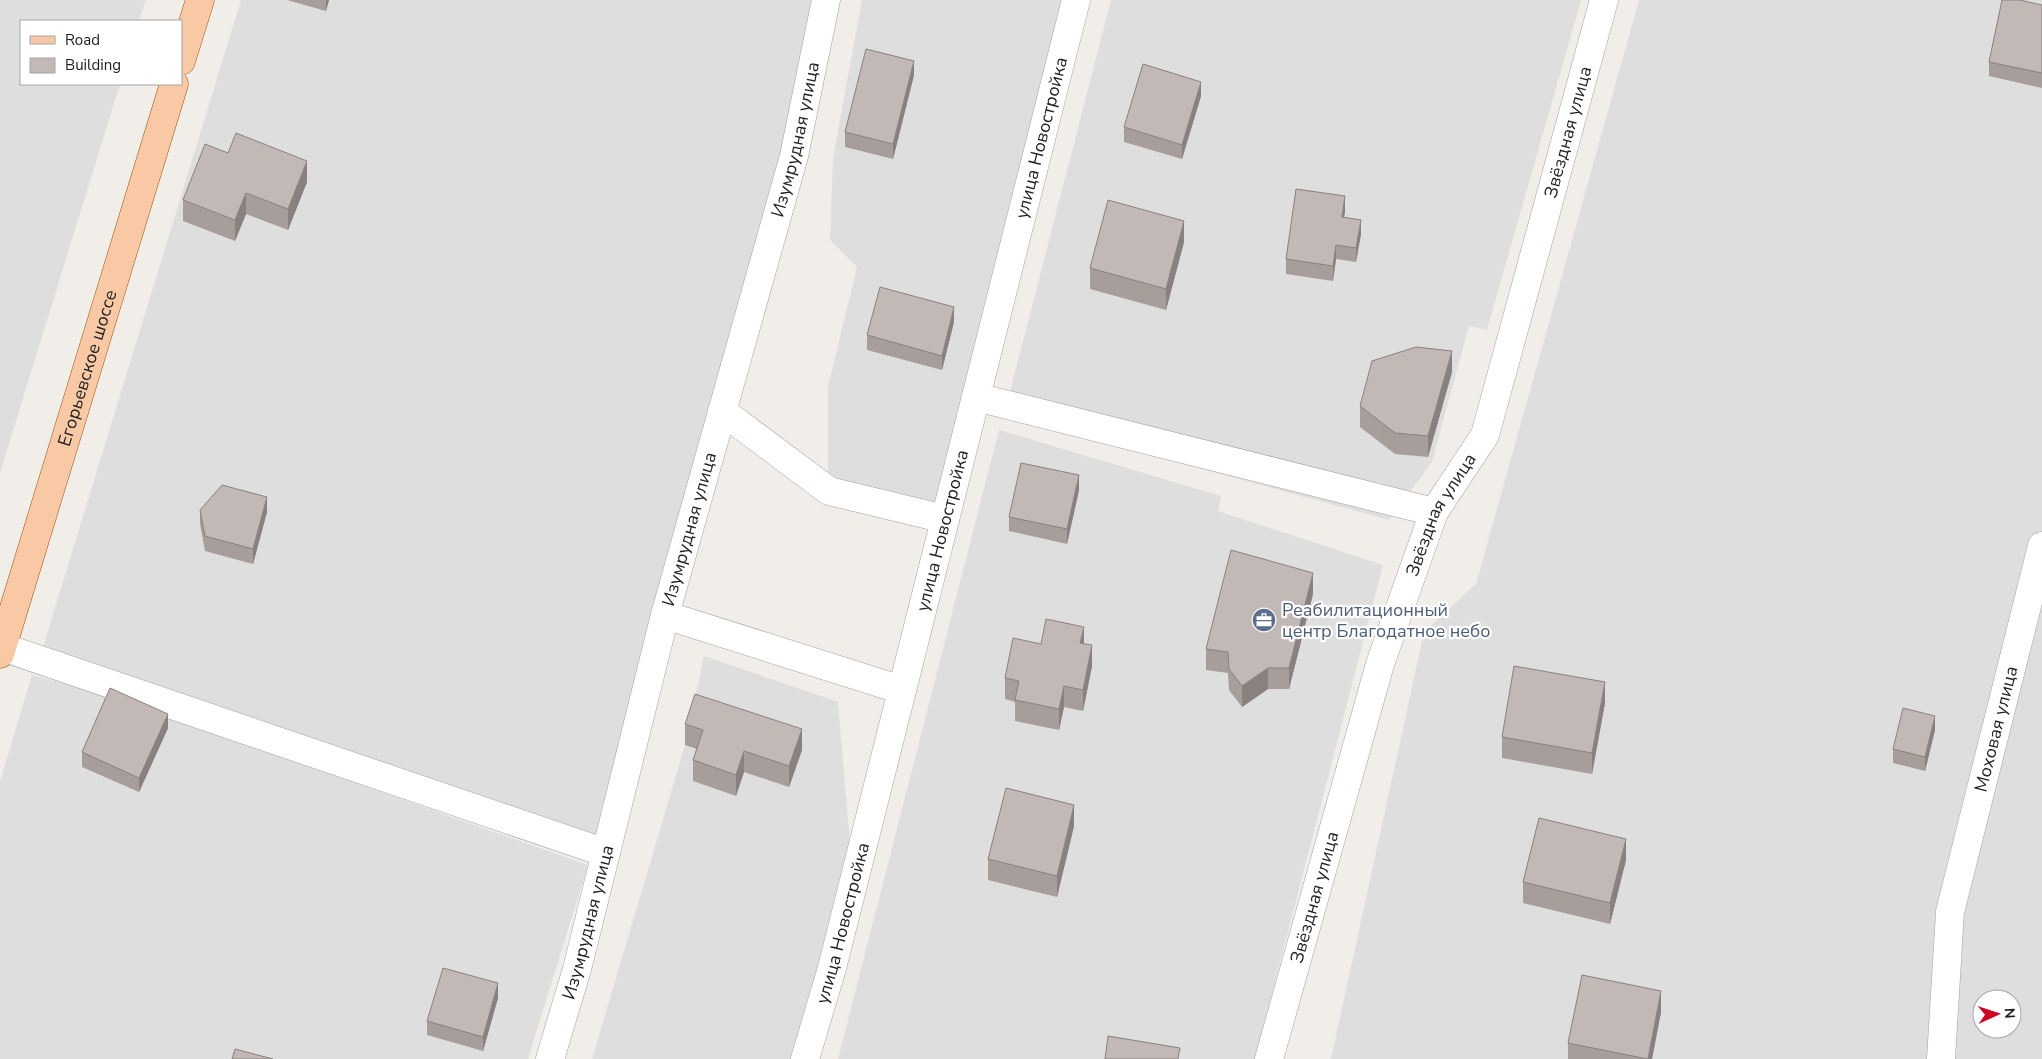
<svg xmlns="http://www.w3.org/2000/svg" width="2042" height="1059" viewBox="0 0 2042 1059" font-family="'Nunito Sans',sans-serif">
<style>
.residential{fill:#dfdedf;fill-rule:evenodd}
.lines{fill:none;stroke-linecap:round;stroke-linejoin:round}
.minor-casing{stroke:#a2a2a2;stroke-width:29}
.primary-casing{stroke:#9a5205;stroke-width:29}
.minor{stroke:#fff;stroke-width:28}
.primary{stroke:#f9c9a6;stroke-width:28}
.wall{fill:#a79e9c}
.shaded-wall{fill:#88817f}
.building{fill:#c2b8b5;stroke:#88817f}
.labels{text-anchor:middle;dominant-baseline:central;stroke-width:4.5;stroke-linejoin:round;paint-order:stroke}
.street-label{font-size:18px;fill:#212121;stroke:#fff}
.service-label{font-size:18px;fill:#4e5e75;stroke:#fff;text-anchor:start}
</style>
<rect width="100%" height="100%" fill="#f1ede9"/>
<g class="residential">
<path d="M0 0H146L139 21H21V84H120L0 473Z"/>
<path d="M241 0H819L782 173 601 837 43 647Z"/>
<path d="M862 0H1065L939 507 828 479V387L857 267 830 240 833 158Z"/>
<path d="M1111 0H1581L1487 330 1469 326 1432 462 1389 520 1004 415Z"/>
<path d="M1639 0H2042V1059H1331L1424 632 1476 584ZM1982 999H2012V1029H1982Z"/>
<path d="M999 430 1221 496 1218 511 1383 565 1255 1059H838Z"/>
<path d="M704 656 838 702 852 867 796 1059H592L685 745Z"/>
<path d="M32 675 114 698 588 865 528 1059H0V781Z"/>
</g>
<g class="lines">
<g class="minor-casing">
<g id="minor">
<path d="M976 397 1434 512"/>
<path d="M722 411 829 491 945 519"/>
<path d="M665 615 902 690"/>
<path d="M2 647 606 853"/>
<path id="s1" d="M550 1059 577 969 665 615 794 156 826 0"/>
<path id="s2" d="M805 1059 832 968 1076 0"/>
<path id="s3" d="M1269 1059 1380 664 1434 512 1485 435 1604 0"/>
<path id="s4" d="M1941 1059 1950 912 2042 546"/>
</g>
</g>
<g class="primary-casing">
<g id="primary">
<path d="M181 61 200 0"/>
<path id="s5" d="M0 654 174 84"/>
</g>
</g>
<use href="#minor" class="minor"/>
<use href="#primary" class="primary"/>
</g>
<g class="wall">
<path d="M287 0H329L326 11Z"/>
<path d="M2042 5V88L1989 76V62Z"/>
<path d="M914 75 893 159 845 147V132Z"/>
<path d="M1201 96 1182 159 1124 142V127Z"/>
<path d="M307 182 288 230 246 214 235 241 183 221V200Z"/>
<path d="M1345 211 1344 217 1361 234 1356 262 1336 259 1333 281 1286 274V259Z"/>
<path d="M1184 242 1166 310 1090 289V268Z"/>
<path d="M954 322 942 370 867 350V335Z"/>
<path d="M1452 372 1428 457 1395 454 1360 427V406Z"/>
<path d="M1079 490 1067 544 1009 531V517Z"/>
<path d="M200 510 267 512 253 564 205 551 200 524Z"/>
<path d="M1313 594 1289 689H1268L1242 707 1229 690 1228 673 1206 670V649Z"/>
<path d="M1084 643 1092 666 1083 711 1064 707 1059 730 1015 721V702L1005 699V678L1041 644Z"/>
<path d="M1605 703 1592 774 1502 758V737Z"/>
<path d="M685 724 802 750 789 787 744 772 736 796 693 781V760L697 749 685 745Z"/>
<path d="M168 728 139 792 82 767V752Z"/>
<path d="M1935 730 1925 771 1893 763V749Z"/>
<path d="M1074 826 1057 897 988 880V859Z"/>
<path d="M1626 860 1610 924 1523 903V882Z"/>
<path d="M498 998 483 1051 427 1035V1021Z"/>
<path d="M1661 1012 1652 1059H1568V1043Z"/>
</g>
<g class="shaded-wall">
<path d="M326 0H329L326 11Z"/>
<path d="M914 61V75L893 159V144Z"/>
<path d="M1201 82V96L1182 159V145Z"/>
<path d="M307 161V182L288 230V209Z"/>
<path d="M246 193V214L235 241V220Z"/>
<path d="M1345 196V211L1342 231V217Z"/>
<path d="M1361 220V234L1356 262V248Z"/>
<path d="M1184 221V242L1166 310V289Z"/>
<path d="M1336 245V259L1333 281V266Z"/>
<path d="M954 307V322L942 370V356Z"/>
<path d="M1452 351V372L1428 457V436Z"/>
<path d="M1079 475V490L1067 544V529Z"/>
<path d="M267 497V512L253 564V549Z"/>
<path d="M1313 573V594L1289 689V668Z"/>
<path d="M1084 627V648L1080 643Z"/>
<path d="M1092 645V666L1083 711V690Z"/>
<path d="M1268 668V689L1242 707V686Z"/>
<path d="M1605 682V703L1592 774V753Z"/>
<path d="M1064 686V707L1059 730V709Z"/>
<path d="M168 714V728L139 792V778Z"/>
<path d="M1935 716V730L1925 771V757Z"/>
<path d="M802 729V750L789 787V766Z"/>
<path d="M744 751V772L736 796V775Z"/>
<path d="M1074 805V826L1057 897V876Z"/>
<path d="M1626 839V860L1610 924V903Z"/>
<path d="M498 983V998L483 1051V1037Z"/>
<path d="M1661 991V1012L1652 1059H1648Z"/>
</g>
<g class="building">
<path d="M2002 0H2020L2042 5V73L1989 62Z"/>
<path d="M866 49 914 61 893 144 845 132Z"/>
<path d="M1143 64 1201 82 1182 145 1124 127Z"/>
<path d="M236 133 307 161 288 209 246 193 235 220 183 200 205 144 228 153Z"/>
<path d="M1296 189 1345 196 1342 217 1361 220 1356 248 1336 245 1333 266 1286 259Z"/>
<path d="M1108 200 1184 221 1166 289 1090 268Z"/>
<path d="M880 287 954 307 942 356 867 335Z"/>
<path d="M1416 347 1452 351 1428 436 1395 433 1360 406 1372 361Z"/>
<path d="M1021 463 1079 475 1067 529 1009 517Z"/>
<path d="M222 485 267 497 253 549 205 536 200 510Z"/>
<path d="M1231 550 1313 573 1289 668H1268L1242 686 1229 669 1228 652 1206 649Z"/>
<path d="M1046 619 1084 627 1080 643 1092 645 1083 690 1064 686 1059 709 1015 700 1019 681 1005 678 1013 638 1041 644Z"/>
<path d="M1514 666 1605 682 1592 753 1502 737Z"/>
<path d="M110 688 168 714 139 778 82 752Z"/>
<path d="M695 694 802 729 789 766 744 751 736 775 693 760 703 730 685 724Z"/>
<path d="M1903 708 1935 716 1925 757 1893 749Z"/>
<path d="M1006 788 1074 805 1057 876 988 859Z"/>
<path d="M1539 818 1626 839 1610 903 1523 882Z"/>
<path d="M443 968 498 983 483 1037 427 1021Z"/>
<path d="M1582 975 1661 991 1648 1059 1568 1043Z"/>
<path d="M1108 1036 1180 1048 1178 1059H1105Z"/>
<path d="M235 1049 273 1059H232Z"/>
</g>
<defs>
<g id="office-disc" transform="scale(1.25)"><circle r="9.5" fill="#5c6f8a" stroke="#fff"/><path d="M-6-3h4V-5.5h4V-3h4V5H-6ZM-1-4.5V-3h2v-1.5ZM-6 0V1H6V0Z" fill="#fff"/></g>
</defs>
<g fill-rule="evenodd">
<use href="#office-disc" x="1264" y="620"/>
</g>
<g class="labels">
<g class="street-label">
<text stroke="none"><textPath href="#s3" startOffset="978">Звёздная улица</textPath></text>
<text stroke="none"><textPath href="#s2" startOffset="951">улица Новостройка</textPath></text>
<text stroke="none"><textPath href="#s1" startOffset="952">Изумрудная улица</textPath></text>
<text stroke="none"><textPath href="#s5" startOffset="299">Егорьевское шоссе</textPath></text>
<text stroke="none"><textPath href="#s3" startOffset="572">Звёздная улица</textPath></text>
<text stroke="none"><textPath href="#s1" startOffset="548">Изумрудная улица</textPath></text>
<text stroke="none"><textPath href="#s2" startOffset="546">улица Новостройка</textPath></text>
<text stroke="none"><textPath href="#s4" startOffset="336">Моховая улица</textPath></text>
<text stroke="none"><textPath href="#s3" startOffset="168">Звёздная улица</textPath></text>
<text stroke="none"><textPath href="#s1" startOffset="142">Изумрудная улица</textPath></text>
<text stroke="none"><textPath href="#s2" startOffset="141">улица Новостройка</textPath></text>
</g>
<g class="service-label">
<text x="1282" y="610">Реабилитационный<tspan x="1282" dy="21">центр Благодатное небо</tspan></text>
</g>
</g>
<rect x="20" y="20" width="162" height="65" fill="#ffffff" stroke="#a6a6a6"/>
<rect x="30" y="36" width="25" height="8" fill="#f9c9a6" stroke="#a6a6a6"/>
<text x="65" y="45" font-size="15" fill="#212121">Road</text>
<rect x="30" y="58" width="25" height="15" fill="#c2b8b5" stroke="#a6a6a6"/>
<text x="65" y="70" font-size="15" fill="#212121">Building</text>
<g transform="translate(1997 1014) rotate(87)"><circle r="24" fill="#ffffff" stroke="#a6a6a6"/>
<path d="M0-4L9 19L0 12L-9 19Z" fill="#cc0724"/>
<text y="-8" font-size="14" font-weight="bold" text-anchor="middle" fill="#212121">N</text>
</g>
</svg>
